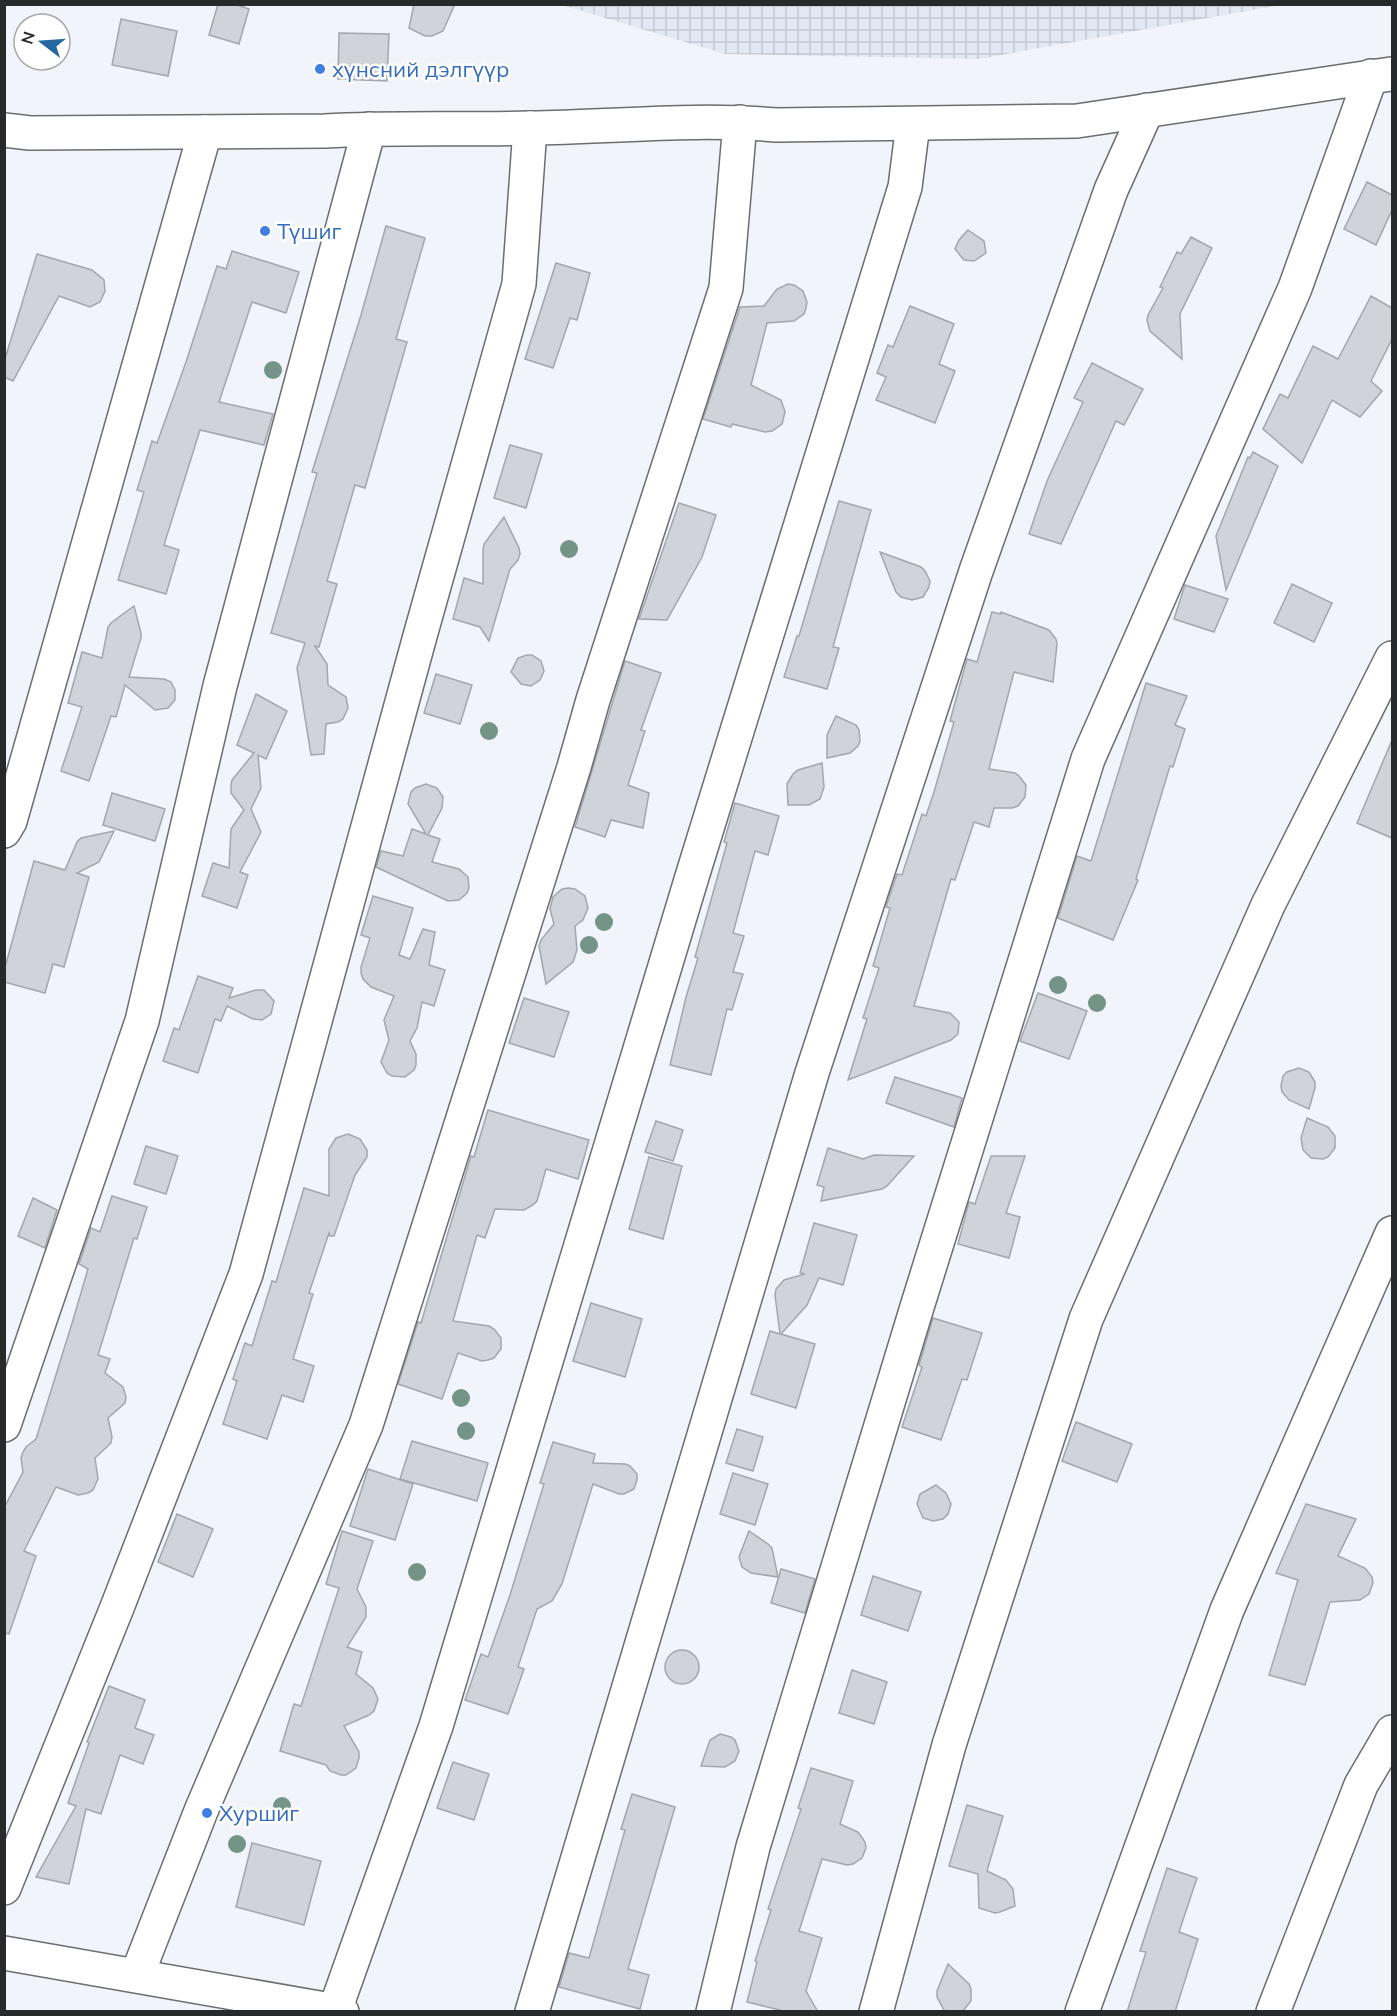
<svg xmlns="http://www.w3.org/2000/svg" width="1397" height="2016" viewBox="0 0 1397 2016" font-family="Mulish,sans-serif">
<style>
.industrial{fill:url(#industrial-grid)}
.building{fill:#d1d3da;stroke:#a4a6ad;stroke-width:1.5}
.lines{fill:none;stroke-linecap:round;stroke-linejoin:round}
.minor-casing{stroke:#6b6d72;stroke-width:36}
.secondary-casing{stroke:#6b6d72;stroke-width:36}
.minor{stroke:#fff;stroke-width:33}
.secondary{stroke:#fff;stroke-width:33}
.tree{fill:#759488}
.shop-dot{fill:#3f7fe0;stroke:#fff;stroke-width:2}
.labels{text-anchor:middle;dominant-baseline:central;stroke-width:5;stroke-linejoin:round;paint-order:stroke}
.shop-label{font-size:22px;fill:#366cbe;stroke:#fff;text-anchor:start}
</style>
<defs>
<pattern id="industrial-grid" width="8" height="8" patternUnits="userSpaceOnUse" patternTransform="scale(1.5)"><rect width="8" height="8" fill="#e3e8f5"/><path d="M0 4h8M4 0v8" fill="none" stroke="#c3c7d2"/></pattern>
</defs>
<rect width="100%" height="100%" fill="#f1f4fa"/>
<path class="industrial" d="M562 5H1280L979 59 725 54Z"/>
<g class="building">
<path d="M218 4H234L249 9 239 44 209 35Z"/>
<path d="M414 4H455L443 31 432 36H425L409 28Z"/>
<path d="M121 19 177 31 168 76 112 65Z"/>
<path d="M339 33 389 34 387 81 338 79Z"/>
<path d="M1367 182 1392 195V210L1376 245 1344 229Z"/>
<path d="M386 226 425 238 396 339 407 342 365 488 355 485 327 581 337 584 319 647 315 646 327 664 328 685 346 697 348 708 343 719 338 722 326 724 324 754 311 755 297 668 305 643 271 633 317 473 312 472 361 315Z"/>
<path d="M968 230 984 241 986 253 974 261 964 260 955 249 959 240Z"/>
<path d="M1191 237 1212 248 1180 314 1182 359 1150 331 1147 320 1148 315 1163 288 1160 287 1177 252 1181 254Z"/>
<path d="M232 251 299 272 286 313 252 302 219 402 273 414 264 445 200 430 164 545 179 550 166 594 118 580 144 492 137 490 152 441 157 443 186 362 217 266 226 269Z"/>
<path d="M37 254 92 270 104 280 105 291 100 302 90 307 59 296 13 381 4 377V362Z"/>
<path d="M556 263 590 273 577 320 570 318 553 368 525 359Z"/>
<path d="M788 284 794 285 803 291 807 302 806 308 804 314 794 321 767 323 751 385 781 400 785 412 782 424 772 431 765 432 732 424 731 427 703 419 740 307 764 306 777 289Z"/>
<path d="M1371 296 1392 308V339L1371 381 1382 391 1360 417 1332 400 1302 463 1263 429 1280 394 1288 398 1313 346 1338 359Z"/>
<path d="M910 306 954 324 939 364 955 371 935 423 876 400 886 377 877 373 888 345 893 347Z"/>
<path d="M1092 363 1143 389 1124 425 1116 421 1061 544 1029 534 1047 481 1083 402 1074 398Z"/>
<path d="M510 445 542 454 526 508 494 498Z"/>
<path d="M1253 452 1278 466 1226 590 1216 536 1248 457 1250 458Z"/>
<path d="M839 501 871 510 833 647 839 648 827 689 784 677 797 636H799Z"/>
<path d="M679 503 716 515 702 557 667 620 639 619Z"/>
<path d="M504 517 519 548 520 554 518 560 510 569 489 641 480 627 453 619 464 578 483 584V550L484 544Z"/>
<path d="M880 552 921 567 925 571 930 581 929 587 923 597 912 600 901 597 896 592Z"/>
<path d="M1292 584 1332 603 1314 642 1274 623Z"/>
<path d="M1185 585 1228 599 1214 632 1174 619Z"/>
<path d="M134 606 141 633V638L129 677 164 679 171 682 175 690V700L168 708 155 710 125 685 116 717 111 716 89 781 61 771 82 707 68 703 82 652 102 658 108 627 111 623Z"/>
<path d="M992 612 1001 614V612L1049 630 1056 639 1057 644 1053 682 1014 672 989 769 1015 773 1019 776 1026 785 1025 797 1018 806 1012 808H994L989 827 974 822 955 880 951 879 914 1006 950 1013 959 1022 958 1034 951 1040 848 1080 867 1019 863 1018 879 968 873 966 890 908 886 907 897 874 902 875 922 814 926 816 934 792 954 722 950 721 967 659 977 662Z"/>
<path d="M527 655H532L541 661 544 671 540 680 531 686 521 684 511 672 518 658Z"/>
<path d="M625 661 661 673 641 730 645 731 628 785 649 793 643 828 611 820 605 837 575 827Z"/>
<path d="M436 674 472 685 460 724 424 713Z"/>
<path d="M1146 683 1187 696 1175 725 1185 729 1173 767 1170 766 1136 879 1138 880 1113 940 1058 918 1077 856 1091 861Z"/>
<path d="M256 694 287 711 266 759 258 755 261 788 251 809 261 832 240 872 248 875 237 908 202 896 213 863 229 868 231 829 244 810 231 793V785L232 780 254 753 237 745Z"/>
<path d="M836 716 856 725 859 730 860 741 858 746 850 753 827 758V735Z"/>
<path d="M1392 740V838L1357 823Z"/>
<path d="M822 763 824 787 820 799 809 805H788L787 784 793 774 798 770Z"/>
<path d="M426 784 437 788 443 797 442 808 428 835 440 839 432 862 459 869 468 877 469 888 467 893 459 900 448 901 376 867 381 851 403 856 412 829 426 834 408 804 411 792 415 788Z"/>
<path d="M112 793 165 809 155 841 103 825Z"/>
<path d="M735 803 779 816 768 855 755 851 733 933 744 936 733 972 743 974 732 1010 727 1009 711 1075 670 1065 686 997 698 958 695 957 727 843 724 842Z"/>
<path d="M114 831 99 862 77 873 89 877 64 967 53 964 45 993 4 982V971L34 861 65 870 77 842 81 838Z"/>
<path d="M568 888 575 889 585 896 588 908 583 920 575 926 577 950 573 962 546 984 539 946 541 940 554 924 550 909 553 897 562 889Z"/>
<path d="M373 896 413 908 399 955 410 959 423 929 435 932 429 965 445 970 434 1006 422 1002 417 1028 410 1041 416 1054V1065L414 1070 405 1077 392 1076 387 1073 381 1062 389 1040 384 1020 394 996 371 987 363 979 361 973V967L370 938 361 935Z"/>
<path d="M198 976 233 988 229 998 256 990H264L274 1001 271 1014 262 1020 253 1019 227 1006 221 1021 215 1019 198 1073 163 1061 174 1028 179 1030Z"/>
<path d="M1038 993 1087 1011 1069 1059 1020 1041Z"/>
<path d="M524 998 569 1012 554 1057 509 1043Z"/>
<path d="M1299 1068 1309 1072 1315 1082V1088L1309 1109 1289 1100 1282 1092 1281 1086 1283 1076 1287 1072Z"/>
<path d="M895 1077 962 1098 954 1127 886 1103Z"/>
<path d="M488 1110 589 1140 578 1179 546 1169 537 1201 533 1205 524 1210 495 1209 485 1238 477 1235 453 1321 489 1326 494 1329 501 1338V1349L494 1358 488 1360 482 1361 458 1353 442 1399 398 1384 418 1322 421 1323 471 1156 474 1157Z"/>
<path d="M1307 1118 1328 1127 1335 1136V1148L1328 1157 1323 1159 1311 1158 1303 1150 1301 1138Z"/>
<path d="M656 1121 683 1130 673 1161 645 1152Z"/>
<path d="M348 1134 360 1139 367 1150V1157L355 1175 334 1236H330L329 1233 309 1293 313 1294 293 1359 314 1366 303 1402 282 1395 267 1439 223 1424 237 1381 233 1379 245 1343 252 1346 272 1281 276 1282 304 1188 329 1196V1149L336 1138Z"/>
<path d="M146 1146 178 1156 166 1194 134 1184Z"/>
<path d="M828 1148 863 1159 874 1155 914 1156 887 1186 882 1189 821 1201 824 1187 817 1185Z"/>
<path d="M991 1156H1025L1006 1213 1020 1217 1009 1258 958 1244 969 1202 975 1204Z"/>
<path d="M649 1157 682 1166 663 1239 629 1229Z"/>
<path d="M112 1196 147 1207 137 1239 134 1238 98 1355 110 1359 105 1373 123 1387 126 1397 125 1403 108 1418 112 1437 111 1443 95 1458 98 1479 93 1490 88 1493 78 1495 56 1487 24 1551 36 1556 9 1634 4 1633V1508L23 1472 21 1458 23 1452 26 1447 36 1439 73 1320 88 1269 79 1264 91 1228 100 1232Z"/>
<path d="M33 1198 57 1210 45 1248 18 1236Z"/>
<path d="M814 1223 857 1235 843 1285 819 1278 807 1305 781 1334 815 1344 796 1408 751 1394 770 1331 780 1334 775 1295 776 1289 784 1280 805 1274 800 1273Z"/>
<path d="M591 1303 642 1319 625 1377 573 1361Z"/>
<path d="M933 1318 982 1333 967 1380 962 1379 941 1440 902 1427 922 1367 919 1365Z"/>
<path d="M1076 1422 1132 1444 1117 1482 1062 1461Z"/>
<path d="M737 1429 763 1437 753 1471 726 1463Z"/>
<path d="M412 1441 488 1463 477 1501 400 1479Z"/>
<path d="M553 1442 595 1454 593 1463 625 1464 630 1466 637 1474V1480L634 1489 624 1494H619L593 1484 562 1584 552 1601 537 1609 518 1667 524 1669 508 1714 465 1700 481 1654 488 1657 510 1595 544 1484 540 1483Z"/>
<path d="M368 1469 413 1484 395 1540 350 1526Z"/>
<path d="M733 1473 768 1484 755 1525 720 1514Z"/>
<path d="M936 1485 946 1493 951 1504 948 1514 943 1519 933 1521 923 1518 917 1504 920 1494Z"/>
<path d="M1306 1504 1356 1519 1338 1556 1365 1568 1372 1577 1373 1583 1369 1594 1360 1600 1330 1602 1305 1685 1269 1675 1298 1580 1276 1573Z"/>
<path d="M177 1514 213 1529 193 1577 158 1562Z"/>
<path d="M342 1531 373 1541 357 1589 366 1607V1617L347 1647 362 1652 356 1674 373 1688 378 1699 374 1711 369 1715 344 1726 359 1752V1758L356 1768 346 1775H341L330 1771 326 1765 280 1751 294 1704 301 1706 339 1588 326 1584Z"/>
<path d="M749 1531 768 1544 772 1548 778 1577 751 1573 742 1567 739 1557Z"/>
<path d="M781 1569 815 1579 805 1613 771 1603Z"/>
<path d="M873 1576 921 1592 908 1631 861 1615Z"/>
<circle cx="682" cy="1667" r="17"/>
<path d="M852 1670 887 1682 874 1724 839 1713Z"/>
<path d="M109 1686 145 1700 135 1728 154 1735 143 1764 120 1755 101 1814 86 1809 69 1884 36 1877 76 1806 68 1803 89 1743 87 1742Z"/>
<path d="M720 1734 731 1737 735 1740 739 1751 735 1761 725 1767 701 1766 710 1740Z"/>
<path d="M453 1762 489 1774 474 1820 437 1808Z"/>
<path d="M811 1768 853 1781 840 1824 858 1832 865 1842 866 1848 862 1858 853 1864 847 1865 822 1859 799 1931 822 1938 806 1991 818 2012H788L747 2002 757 1962 755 1961 771 1910 768 1909 801 1809 798 1808Z"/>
<path d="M632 1794 675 1807 628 1969 649 1975 640 2009 559 1987 569 1953 589 1958 625 1830 621 1829Z"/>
<path d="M967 1805 1003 1816 987 1871 1006 1880 1013 1889 1015 1906 1000 1912 995 1913 979 1908 978 1874 949 1866Z"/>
<path d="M252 1843 321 1861 304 1925 236 1907Z"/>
<path d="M1167 1868 1197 1878 1179 1932 1198 1939 1175 2012H1127L1146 1952 1140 1951Z"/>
<path d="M948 1964 969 1984 971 1989V2001L962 2012H945L937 1997V1991Z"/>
</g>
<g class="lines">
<g class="minor-casing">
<g id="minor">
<path d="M4 130 30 133 325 131C393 127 462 130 530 128 612 127 695 118 776 125L1077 121 1391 74"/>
<path d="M4 831 10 821 205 132"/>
<path d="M4 1425 142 1021 220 686 369 129"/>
<path d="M4 1888 118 1605 246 1274 420 636 519 284 530 128"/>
<path d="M137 1975 201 1811 366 1425 574 767 593 700 726 288 740 122"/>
<path d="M335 2010 436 1726 691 880 905 187 913 124"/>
<path d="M532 2012 812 1073 976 571 1111 190 1147 110"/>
<path d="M713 2012 753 1847 917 1307 1088 759 1295 288 1371 76"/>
<path d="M876 2012 949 1745 1086 1319 1268 905 1392 658"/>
<path d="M1082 2012 1227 1610 1392 1233"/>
<path d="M1273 2012 1361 1785 1392 1732"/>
</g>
</g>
<g class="secondary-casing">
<path id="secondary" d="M4 1953 342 2012"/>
</g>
<use href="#minor" class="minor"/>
<use href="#secondary" class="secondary"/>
</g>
<g class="tree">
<circle cx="273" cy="370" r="9"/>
<circle cx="569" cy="549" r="9"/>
<circle cx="489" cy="731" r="9"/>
<circle cx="604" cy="922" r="9"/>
<circle cx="589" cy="945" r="9"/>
<circle cx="1058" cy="985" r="9"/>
<circle cx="1097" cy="1003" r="9"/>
<circle cx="461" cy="1398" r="9"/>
<circle cx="466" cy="1431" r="9"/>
<circle cx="417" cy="1572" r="9"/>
<circle cx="282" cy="1806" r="9"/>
<circle cx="237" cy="1844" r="9"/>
</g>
<g class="shop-dot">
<circle cx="320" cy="69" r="6"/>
<circle cx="265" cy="231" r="6"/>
<circle cx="207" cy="1813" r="6"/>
</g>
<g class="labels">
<g class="shop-label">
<text x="332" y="69">хүнсний дэлгүүр</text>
<text x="277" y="231">Түшиг</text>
<text x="219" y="1813">Хуршиг</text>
</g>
</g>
<rect width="1397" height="2016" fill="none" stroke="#28292b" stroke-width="12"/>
<g transform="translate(42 42) rotate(287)"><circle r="28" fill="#ffffff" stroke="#a9a9aa" stroke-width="1.5"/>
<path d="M0-4.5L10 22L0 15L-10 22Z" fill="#24689d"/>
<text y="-9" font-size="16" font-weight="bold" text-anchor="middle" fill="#28292b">N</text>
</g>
</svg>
